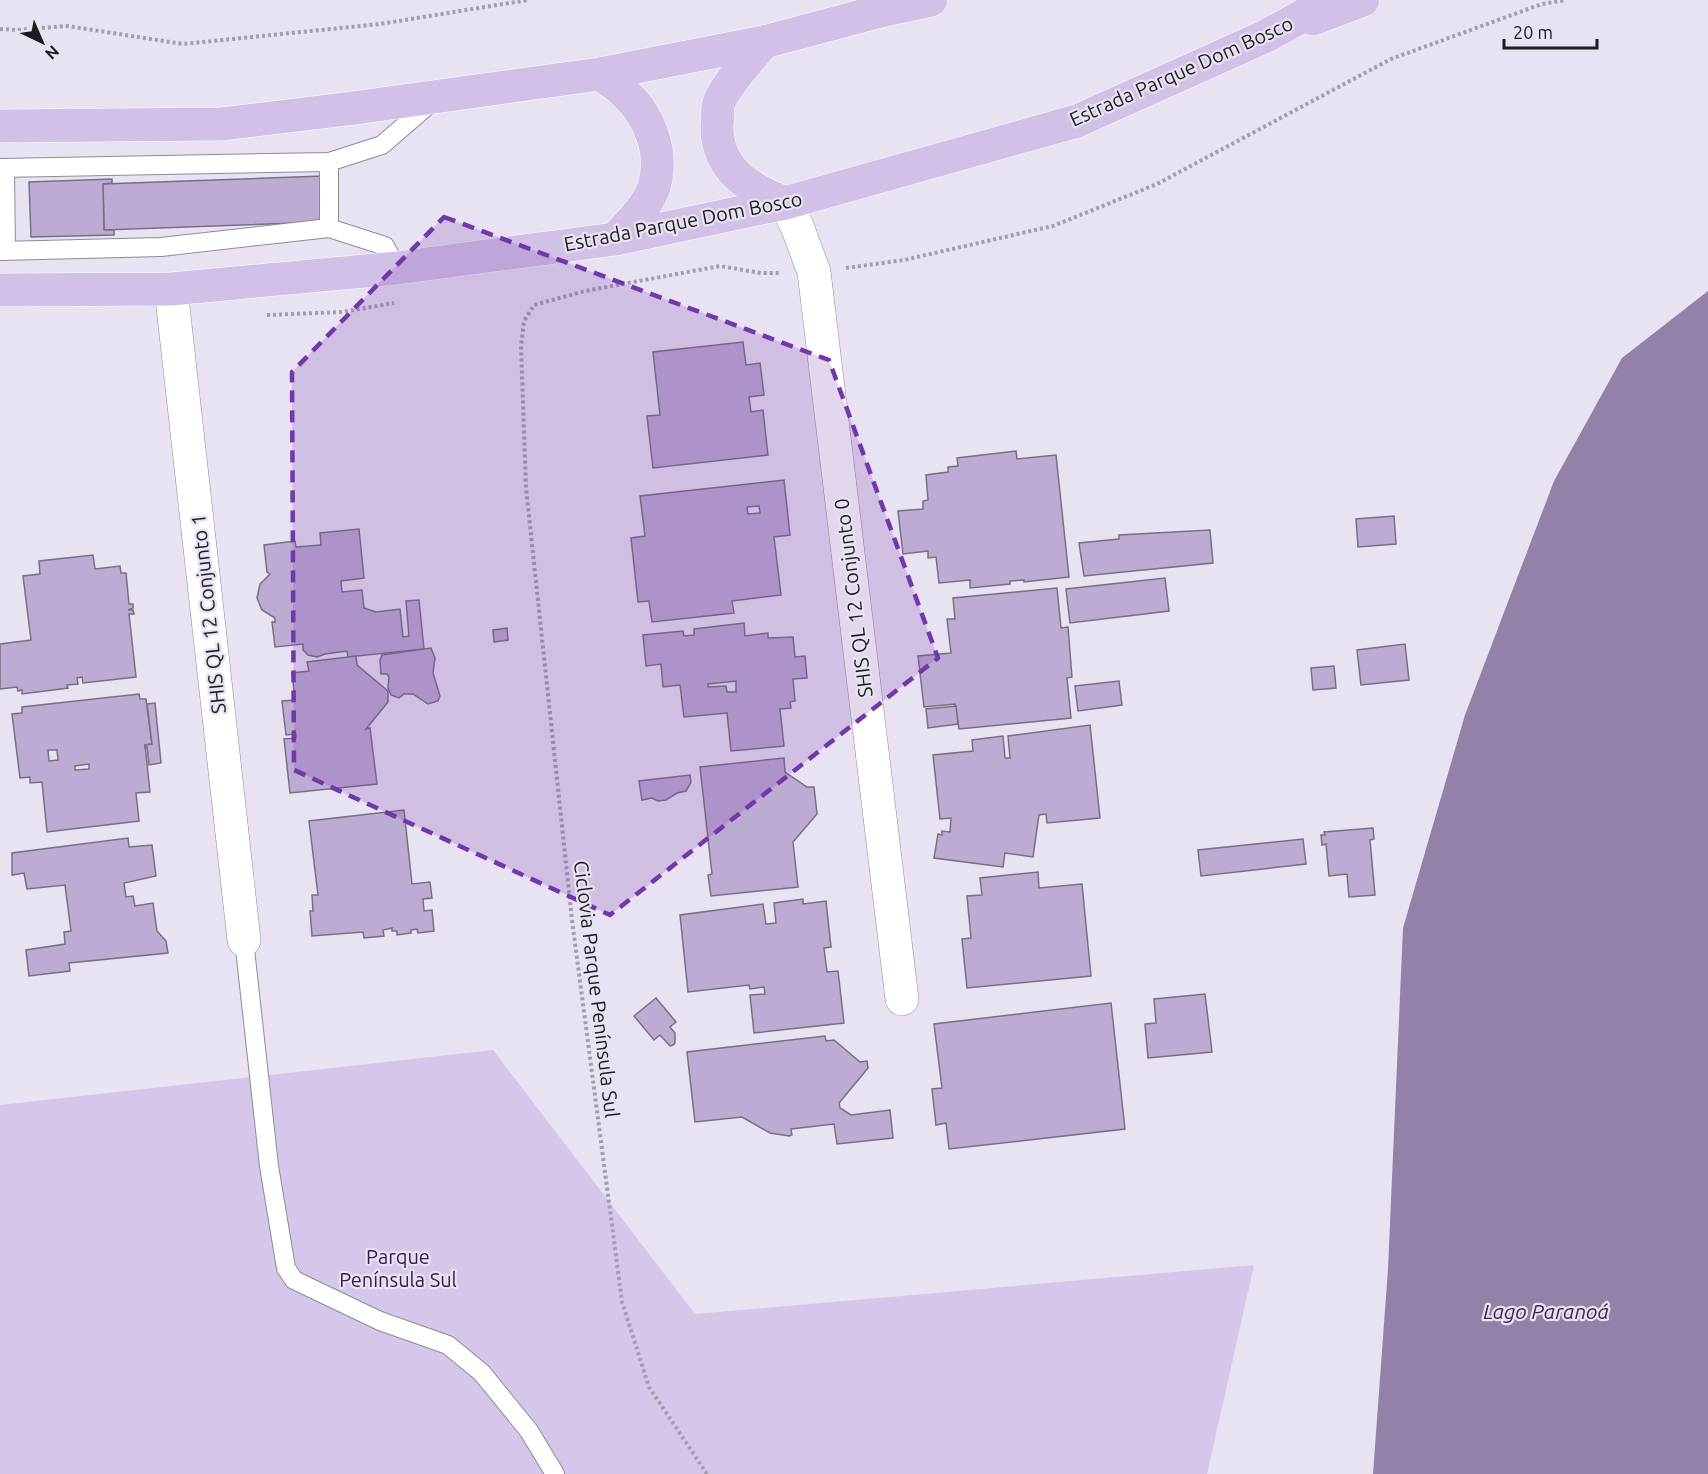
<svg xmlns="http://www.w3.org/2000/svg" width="1708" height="1474" viewBox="0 0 1708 1474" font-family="Ubuntu,sans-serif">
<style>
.green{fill:#d5c7e9}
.water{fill:#9282a8}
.building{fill:#bcabd3;stroke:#77717f;stroke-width:1.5;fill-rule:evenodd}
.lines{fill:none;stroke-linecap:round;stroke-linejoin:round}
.service-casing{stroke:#8f8a98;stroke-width:20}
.minor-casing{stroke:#8f8a98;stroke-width:34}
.primary-casing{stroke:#fff;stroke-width:34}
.path{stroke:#a39eab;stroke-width:4;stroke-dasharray:3 3;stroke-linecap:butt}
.service{stroke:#fff;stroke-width:18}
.minor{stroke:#fff;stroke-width:33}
.primary{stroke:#d1c1e6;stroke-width:33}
.marked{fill:#7336ac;fill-opacity:0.2;stroke:#7336ac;stroke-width:4.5;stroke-dasharray:12 8;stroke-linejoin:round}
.labels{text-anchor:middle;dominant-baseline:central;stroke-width:4.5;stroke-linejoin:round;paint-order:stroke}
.street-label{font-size:20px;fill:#1d1a20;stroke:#e8e2f2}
.park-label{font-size:20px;fill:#331b4c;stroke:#e8e2f2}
.water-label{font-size:21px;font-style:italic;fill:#3c2455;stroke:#e8e2f2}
</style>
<rect width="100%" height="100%" fill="#e8e2f2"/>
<path class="green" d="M493 1050 695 1314 1254 1265 1207 1474H0V1105Z"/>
<path class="water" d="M1708 291V1474H1373L1388 1269 1403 928 1465 715 1554 481 1622 358Z"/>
<g class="building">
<path d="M322 176 324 222 104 230 103 184Z"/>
<path d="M112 179V183L103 184 104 230H114V235L31 237 29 182Z"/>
<path d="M743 342 746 365 760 363 764 395 749 397 751 412 763 410 768 455 653 468 647 416 660 415 653 352Z"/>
<path d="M1016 451 1017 459 1056 455 1069 577 1024 582V580L1010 581V584L970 588V580L939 583 936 557 928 558V551L903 554 898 511 923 509V501L928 500 926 475 948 472V467L958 466 957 458Z"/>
<path d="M784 480 790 535 774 537 781 595 732 601 734 613 652 622 649 601 638 602 631 538 645 536 640 496ZM759 506 760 513 748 514 747 507Z"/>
<path d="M1394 516 1396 544 1358 547 1356 519Z"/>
<path d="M359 529 364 578 341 581 342 592 362 590 364 608 376 612 400 609 403 637 409 636 406 601 419 600 424 649 348 657 347 651 325 654 317 657 308 655 303 650V644L275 647 272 622H275V618L262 610 257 598 260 584 270 574 267 572 264 545 295 541 296 547 321 545 320 533Z"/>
<path d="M1210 530 1213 563 1084 576 1079 543 1119 539V535Z"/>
<path d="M93 555 95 569 120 566 121 573H126L129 604H133V608L128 610H133L134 614H129L136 677 83 683 82 677 77 678 78 684 67 685 68 688 22 694V690L18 691 17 687 0 689V644L31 640 23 576 40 574 39 561Z"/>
<path d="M1165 578 1169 611 1070 623 1066 589Z"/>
<path d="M1057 588 1061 628 1068 627 1072 677 1067 678 1071 718 959 729 955 704 924 707 918 656 951 653 947 619H955L953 598Z"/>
<path d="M744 623 745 636 768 633V638L793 637 795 657 805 656 807 678 793 679 795 701 790 702 791 708 780 709 784 746 731 751 727 713 684 717 680 685 663 687 661 664 646 666 643 635 683 631 684 636 694 635V629ZM736 681V692H727L726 686 708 687V684Z"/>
<path d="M507 628 508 640 494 642 493 630Z"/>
<path d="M1405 644 1409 680 1361 685 1357 650Z"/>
<path d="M431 648 435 658 433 673 440 696 438 701 428 704 413 694H404L399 698 391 695 388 688 389 677 387 674H381L380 660 382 655Z"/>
<path d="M356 656 357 665 388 691V702L366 729 370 728 377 784 290 793 284 739 296 738V734L286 735 282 701 295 700 292 673 309 671 307 662Z"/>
<path d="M1334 666 1336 688 1313 690 1311 668Z"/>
<path d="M1119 681 1122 705 1078 711 1075 686Z"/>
<path d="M139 694 140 699H146L152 744 145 745 150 792 136 793 139 821 47 832 42 782 30 783V777L20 778 12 714 22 713V707ZM48 750H57L58 760 49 761ZM89 764V769L75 770V766Z"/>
<path d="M155 703 161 763 149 765 147 747 145 748V745L152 744 147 704Z"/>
<path d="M956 706 958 724 928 728 926 709Z"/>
<path d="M1090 725 1100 818 1047 823 1046 814 1039 815 1033 857 1005 853 1003 867 934 858 938 834 942 835V831L950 832 951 818 940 819 933 755 973 751 972 740 1003 736 1005 758H1010L1008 736Z"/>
<path d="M784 758 785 772 807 787H814L817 814 793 842 798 887 711 896 708 875 712 874 700 767Z"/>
<path d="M690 775 691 782 686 791 677 793 666 800 658 801 652 798 642 800 639 781Z"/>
<path d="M404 810 412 884 430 882 432 898 423 899 424 911 432 910 434 931 418 933 417 929 411 930V933L397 935V931H392V928L383 930 384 936 364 938 363 932 312 936 310 911H313L312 895H318L309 821Z"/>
<path d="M1373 828 1374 839 1370 840 1375 895 1349 897 1347 874 1329 876 1326 844 1322 845 1321 835H1325L1324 832Z"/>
<path d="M128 838 129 847 152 845 156 876 124 883 126 897 133 896 135 906 153 903 157 931 166 941 168 953 69 963 70 971 29 976 26 950 65 944 64 932 71 931 65 885 27 889 24 873 12 875V853Z"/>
<path d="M1303 839 1306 864 1201 876 1198 850Z"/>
<path d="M1038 872 1039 888 1082 884 1091 976 967 988 962 939 971 938 967 896 982 895 980 878Z"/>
<path d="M803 899V904L826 901 831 947 824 948 827 972 838 971 844 1023 754 1033 750 995 765 994 764 987 750 989 749 985 688 992 680 915 763 904 766 924 776 923 774 903Z"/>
<path d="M1205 994 1212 1052 1148 1058 1145 1024 1156 1023 1154 999Z"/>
<path d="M656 998 676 1022 670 1027 675 1033V1043L673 1045 670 1046 660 1035 654 1040 634 1016Z"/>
<path d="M1111 1003 1125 1129 949 1149 946 1123 936 1125 932 1089 942 1088 934 1024Z"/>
<path d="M825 1036 826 1041 834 1040 860 1062 867 1061 868 1068 839 1103 840 1108 851 1115 890 1110 893 1138 837 1144 834 1124 791 1129 792 1135 789 1136 770 1133 742 1117 695 1122 687 1052Z"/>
</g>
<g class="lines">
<g class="service-casing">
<g id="service">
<path d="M329 162V228"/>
<path d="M0 168 329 162 382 145 434 100"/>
<path d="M5 169 6 251"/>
<path d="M0 251 161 247 329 228 385 246 397 268"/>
<path d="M244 940 269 1166 286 1268 294 1280 380 1321 448 1345 482 1373 529 1431 555 1474"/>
</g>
</g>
<g class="minor-casing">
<g id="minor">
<path d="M785 203 797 226 814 272 902 999"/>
<path d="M171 289 244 940"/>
</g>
</g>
<g class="primary-casing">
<g id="primary">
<path d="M1313 19 1363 0"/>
<path d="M764 42C752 57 722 88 718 106 717 112 718 119 717 125 716 169 748 188 785 203"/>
<path d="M600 74C608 80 618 86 626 94 650 117 664 153 654 187 647 207 629 224 615 239"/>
<path d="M0 126 222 124 354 108 600 74 764 42 884 10 931 0"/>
<path d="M0 290 171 289 397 268 615 239 785 203 1077 121 1266 36 1331 0"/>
</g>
</g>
<g class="path">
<path d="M0 29 17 30 67 26 183 44 380 24 528 0"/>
<path d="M846 268 904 260 1053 226 1157 184 1391 59 1542 4 1566 0"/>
<path d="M267 315 342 312 394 303"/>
<path d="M707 1474 649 1387 622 1302 572 920 526 488 521 346 524 321 534 305 585 291 720 266 761 273H781"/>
</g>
<use href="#service" class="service"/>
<use href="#minor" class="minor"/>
<use href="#primary" class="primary"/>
</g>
<path class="marked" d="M444 217 829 360 938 658 610 915 294 770 292 372Z"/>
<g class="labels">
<g class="street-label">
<text transform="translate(1181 71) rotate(-24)">Estrada Parque Dom Bosco</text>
<text transform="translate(683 221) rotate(-11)">Estrada Parque Dom Bosco</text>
<text transform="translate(853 598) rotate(-97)">SHIS QL 12 Conjunto 0</text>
<text transform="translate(208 614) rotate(-96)">SHIS QL 12 Conjunto 1</text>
<text transform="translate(597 989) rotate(83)">Ciclovia Parque Península Sul</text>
</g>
<g class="park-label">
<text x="398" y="1256">Parque<tspan x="398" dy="23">Península Sul</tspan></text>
</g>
<g class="water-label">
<text x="1546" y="1311">Lago Paranoá</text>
</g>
</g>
<g transform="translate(42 42) rotate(136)" stroke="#e8e2f2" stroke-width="4.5" paint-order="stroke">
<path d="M0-4.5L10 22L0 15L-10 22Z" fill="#1d1a20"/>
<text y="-9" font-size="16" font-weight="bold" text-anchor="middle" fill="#1d1a20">N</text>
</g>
<path d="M1504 39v9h93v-9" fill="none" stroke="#1d1a20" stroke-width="3"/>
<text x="1513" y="39" font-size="18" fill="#1d1a20" stroke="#e8e2f2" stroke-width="4.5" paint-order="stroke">20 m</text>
</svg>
